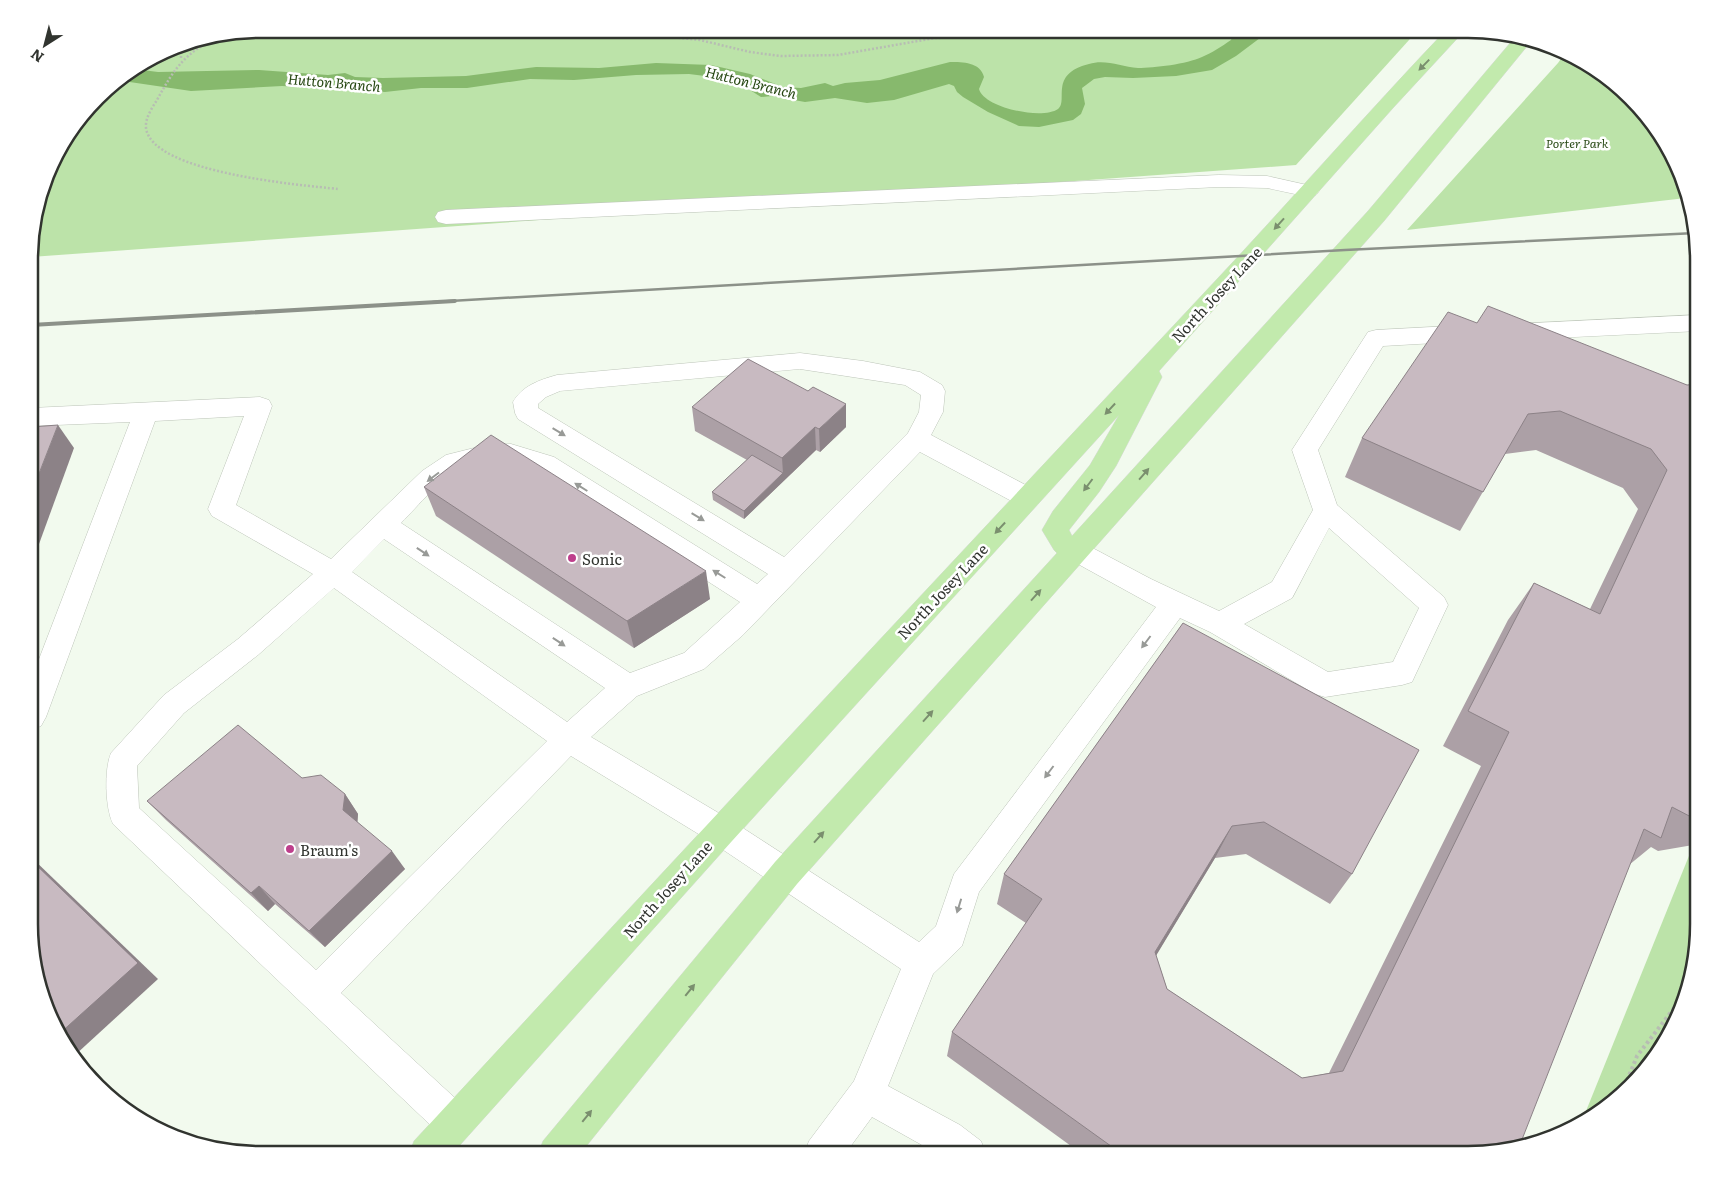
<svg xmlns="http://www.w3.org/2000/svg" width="1728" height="1183" viewBox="0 0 1728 1183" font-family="Literata,serif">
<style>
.green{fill:#bce3a9}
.water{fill:#87b96d}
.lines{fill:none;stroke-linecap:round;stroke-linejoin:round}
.minor-casing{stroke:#bdc5b9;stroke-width:1}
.major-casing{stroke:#dadada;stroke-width:1}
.path-far1{stroke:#b7bdb3;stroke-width:2.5;stroke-dasharray:2 2;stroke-linecap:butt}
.path{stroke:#b7bdb3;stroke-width:4;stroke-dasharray:3 3;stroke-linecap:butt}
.minor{fill:#fff;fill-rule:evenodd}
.major{fill:#c2eaad;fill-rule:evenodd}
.rail-far1{stroke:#8c9189;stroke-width:2.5}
.rail{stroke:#8c9189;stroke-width:4}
.wall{fill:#aca0a6}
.shaded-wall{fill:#8c8287}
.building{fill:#c8bac1;stroke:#8c8287}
.oneway{fill:#7a8f6e}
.oneway2{fill:#989a97}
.poi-dot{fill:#be3f8c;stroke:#fff;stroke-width:2}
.labels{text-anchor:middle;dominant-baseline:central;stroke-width:5;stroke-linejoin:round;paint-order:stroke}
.far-park-label{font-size:12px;font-style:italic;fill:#2a4b17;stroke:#fff}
.far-water-label{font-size:14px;font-style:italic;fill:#254611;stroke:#fff}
.street-label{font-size:15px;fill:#31342f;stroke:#fff}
.poi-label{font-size:15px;fill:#31342f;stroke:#fff;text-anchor:start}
.rim{fill:none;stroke:#31342f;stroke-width:2.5}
</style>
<rect width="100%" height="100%" fill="#f2faee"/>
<g class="green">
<path d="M259 29H1419L1296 165 31 257V229L53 157 107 86 171 46Z"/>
<path d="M1565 53 1609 76 1675 157 1686 198 1407 230 1558 63Z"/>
<path d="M1699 831V939L1687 998 1652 1064 1582 1121Z"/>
</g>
<path class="water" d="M1235 29H1272L1236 56 1212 70 1176 76 1133 78 1105 77 1094 79 1082 88 1085 104 1081 114 1073 120 1039 127 1019 126 988 112 963 97 957 92 954 86 949 84 894 100 867 103 835 98 805 102 772 96 761 97 742 85 721 78 689 74 636 75 574 80 530 79 467 88H421L385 92 282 86 191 91 116 80 134 69 158 72 259 70 328 75 345 73 355 77 383 78 466 76 536 67 599 68 656 63 711 65 750 74 783 87 801 88 825 83 833 86 845 83 880 80 950 62C963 62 980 62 984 77L979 89C984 108 1042 120 1058 109 1069 101 1048 74 1089 64 1106 59 1121 67 1138 68 1154 68 1187 64 1202 57 1212 53 1222 46 1231 40Z"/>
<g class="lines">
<g class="minor-casing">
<g id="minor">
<path d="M1219 175 1267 176 1316 187 1319 191 1316 195 1309 197 1267 188 1219 187 446 224 438 222 435 217 438 212 446 210Z"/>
<path d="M1699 315V331L1511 340 1503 338 1499 332 1503 326 1511 324Z"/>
<path d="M1470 325 1478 327 1482 333 1478 339 1470 341 1383 346 1318 450 1337 505 1444 597 1448 605 1412 682 1402 685 1325 697 1315 694 1210 632 1180 618 979 892 962 946 933 974 888 1086 960 1125 981 1141 986 1154H938L872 1117 845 1154H804L809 1141 854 1081 901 969 710 841 571 756 341 993 468 1110 473 1123 468 1136 455 1141 442 1136 113 824C105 808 104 769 111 753L164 695 238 639 313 574 212 516 208 509 244 416 155 421 46 717 41 726 31 730V680L130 422 31 426V408L260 397 269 400 272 406 236 505 331 559 422 471 446 455 486 445 511 444 554 457 757 584 768 574 518 419 515 413 513 402C522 386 539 380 557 375L800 353 863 361 920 372 942 385 945 391 943 412 931 435 1037 491 1041 498 1037 505 1028 508 1019 505 920 452 743 635 704 669 637 696 591 737 732 821 919 942 936 926 954 874 1156 607 1067 558 1063 551 1067 544 1076 541 1085 544 1151 579 1219 611 1272 582 1313 510 1292 450 1368 332 1376 330ZM800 369 905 385 921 395 919 412 908 433 784 557 538 408V404L546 397 560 391ZM510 462 536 471 740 602 684 653 630 673 401 523C419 505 439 479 464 469 478 463 495 463 510 462ZM1329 528 1419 608 1393 662 1328 672 1244 624 1292 598ZM384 539 605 688 567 722 352 572ZM334 588 547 741 316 970 139 808 137 766 184 713 258 655Z"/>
</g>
</g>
<g class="major-casing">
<path id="major" d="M1447 29H1466L1393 108 1159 371 1162 377 1116 466 1099 492 1069 530 1072 536 1368 211 1516 36 1533 39 1384 221 797 884 580 1154H538L543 1141 775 862 1057 553 1054 550 1042 530 1053 511 1090 465 1119 415 732 841 452 1154H409L414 1141C676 857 940 575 1204 293 1286 206 1364 116 1447 29Z"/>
</g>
<g class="path-far1">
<path d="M459 29 511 34 610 31 700 40 750 52 781 56 838 55 935 38 1019 36 1052 29"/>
<path d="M233 34 264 29"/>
<path d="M219 37C185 52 174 69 157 100 152 108 145 118 146 128 152 173 301 185 338 189"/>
<path d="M178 45 181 49V59"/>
</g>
<path class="path" d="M1625 1086 1637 1056 1689 989"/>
<use href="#minor" class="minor"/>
<use href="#major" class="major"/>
<path class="rail-far1" d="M433 302 1345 250 1696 233"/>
<path class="rail" d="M31 325 455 301"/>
</g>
<g class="wall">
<path d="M1477 323 1687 385 1699 384V840L1693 845 1658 851 1651 847 1629 865 1469 1154H1082L947 1056 952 1032 1026 923 997 904 1004 874 1183 623 1352 874 1330 904 1246 854 1215 858 1156 955 1167 989 1302 1078 1329 1073 1481 766 1443 746 1508 620 1534 583 1590 609 1638 509 1623 488 1536 450 1505 454 1460 531 1345 477 1362 438Z"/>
<path d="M692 407 846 427 820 452 816 450 744 519 713 500 712 492 747 460 695 431Z"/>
<path d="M424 487 710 599 634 648 436 516Z"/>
<path d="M302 778 345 794 358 814 357 822 405 869 325 947 275 904 268 911 166 820 147 801Z"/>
</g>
<g class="shaded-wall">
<path d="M846 404V427L820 452 819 429Z"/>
<path d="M58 425 74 448 31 566V494Z"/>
<path d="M815 427 816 450 744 519V511L783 473 782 458Z"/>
<path d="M706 571 710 599 634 648 627 621Z"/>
<path d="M345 794 358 814 357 829 343 810Z"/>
<path d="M1232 826 1215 858 1142 979 1155 952Z"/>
<path d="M392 851 405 869 325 947 309 931Z"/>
<path d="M31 857 158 979 74 1056 60 1039 58 1035Z"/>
<path d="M259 886 275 904 268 911 251 893Z"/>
</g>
<g class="building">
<path d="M1488 306 1687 385 1699 384V818L1695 819 1672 807 1661 838 1644 829 1521 1142 1469 1154H1122L952 1032 1042 899 1004 874 1183 623 1419 750 1352 874 1264 822 1232 826 1155 952 1167 989 1302 1078 1343 1071 1509 732 1468 711 1534 583 1600 614 1667 470 1651 449 1560 411 1528 414 1483 492 1362 438 1448 312 1477 323Z"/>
<path d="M748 359 808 391 813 387 846 404 819 429 815 427 782 458 692 407Z"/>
<path d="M58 425 31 494V427Z"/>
<path d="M491 435 706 571 627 621 424 487Z"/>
<path d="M752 455 783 473 744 511 712 492Z"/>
<path d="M238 725 302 778 321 775 345 794 343 810 392 851 309 931 259 886 251 893 147 801Z"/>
<path d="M31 860 138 963 58 1035 31 954Z"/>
</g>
<defs><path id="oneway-solid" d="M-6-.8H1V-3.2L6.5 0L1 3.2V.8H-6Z" transform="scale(1.25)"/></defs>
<g class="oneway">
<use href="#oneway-solid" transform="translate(1424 65) rotate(134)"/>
<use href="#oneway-solid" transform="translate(1279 224) rotate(132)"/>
<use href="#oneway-solid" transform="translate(1110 409) rotate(133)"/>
<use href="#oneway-solid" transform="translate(1144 474) rotate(-49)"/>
<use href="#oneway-solid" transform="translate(1088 485) rotate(127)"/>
<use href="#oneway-solid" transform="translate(1000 528) rotate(133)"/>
<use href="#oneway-solid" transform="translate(1036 595) rotate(-48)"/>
<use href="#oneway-solid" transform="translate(928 716) rotate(-48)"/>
<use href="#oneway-solid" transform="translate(819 837) rotate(-48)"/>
<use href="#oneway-solid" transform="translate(690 990) rotate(-51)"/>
<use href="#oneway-solid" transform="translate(587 1116) rotate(-51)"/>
</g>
<g class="oneway2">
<use href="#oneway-solid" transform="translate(559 432) rotate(31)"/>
<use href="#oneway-solid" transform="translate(433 477) rotate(143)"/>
<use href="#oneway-solid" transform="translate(581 487) rotate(-148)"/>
<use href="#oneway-solid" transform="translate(698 517) rotate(31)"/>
<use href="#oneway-solid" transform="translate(423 552) rotate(34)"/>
<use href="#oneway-solid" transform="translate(719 574) rotate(-148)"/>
<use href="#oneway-solid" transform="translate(559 642) rotate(34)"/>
<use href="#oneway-solid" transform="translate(1146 642) rotate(127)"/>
<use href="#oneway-solid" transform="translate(1049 772) rotate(127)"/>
<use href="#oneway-solid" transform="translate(959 906) rotate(107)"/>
</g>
<g class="poi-dot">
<circle cx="572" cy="558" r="5"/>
<circle cx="290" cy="849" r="5"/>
</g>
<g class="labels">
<g class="far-park-label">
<text x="1577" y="143">Porter Park</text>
</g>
<g class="far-water-label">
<text transform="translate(334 82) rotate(5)">Hutton Branch</text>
<text transform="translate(751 82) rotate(14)">Hutton Branch</text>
</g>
<g class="street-label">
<text transform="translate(1216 294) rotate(-47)">North Josey Lane</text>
<text transform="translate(942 591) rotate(-47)">North Josey Lane</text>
<text transform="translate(667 889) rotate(-48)">North Josey Lane</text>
</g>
<g class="poi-label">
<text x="582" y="558">Sonic</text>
<text x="300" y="849">Braum's</text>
</g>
</g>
<path d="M0 0H1728V1183H0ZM260 38H1468A222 222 0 0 1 1690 260V924A222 222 0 0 1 1468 1146H260A222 222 0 0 1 38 924V260A222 222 0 0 1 260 38Z" fill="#fff" fill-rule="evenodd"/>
<path class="rim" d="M260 38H1468A222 222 0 0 1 1690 260V924A222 222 0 0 1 1468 1146H260A222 222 0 0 1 38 924V260A222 222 0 0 1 260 38Z"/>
<g transform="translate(45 45) rotate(216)" stroke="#ffffff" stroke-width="4" paint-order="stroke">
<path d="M0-4L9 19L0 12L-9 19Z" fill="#31342f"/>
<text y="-8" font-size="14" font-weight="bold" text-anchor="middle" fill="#31342f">N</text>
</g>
</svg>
